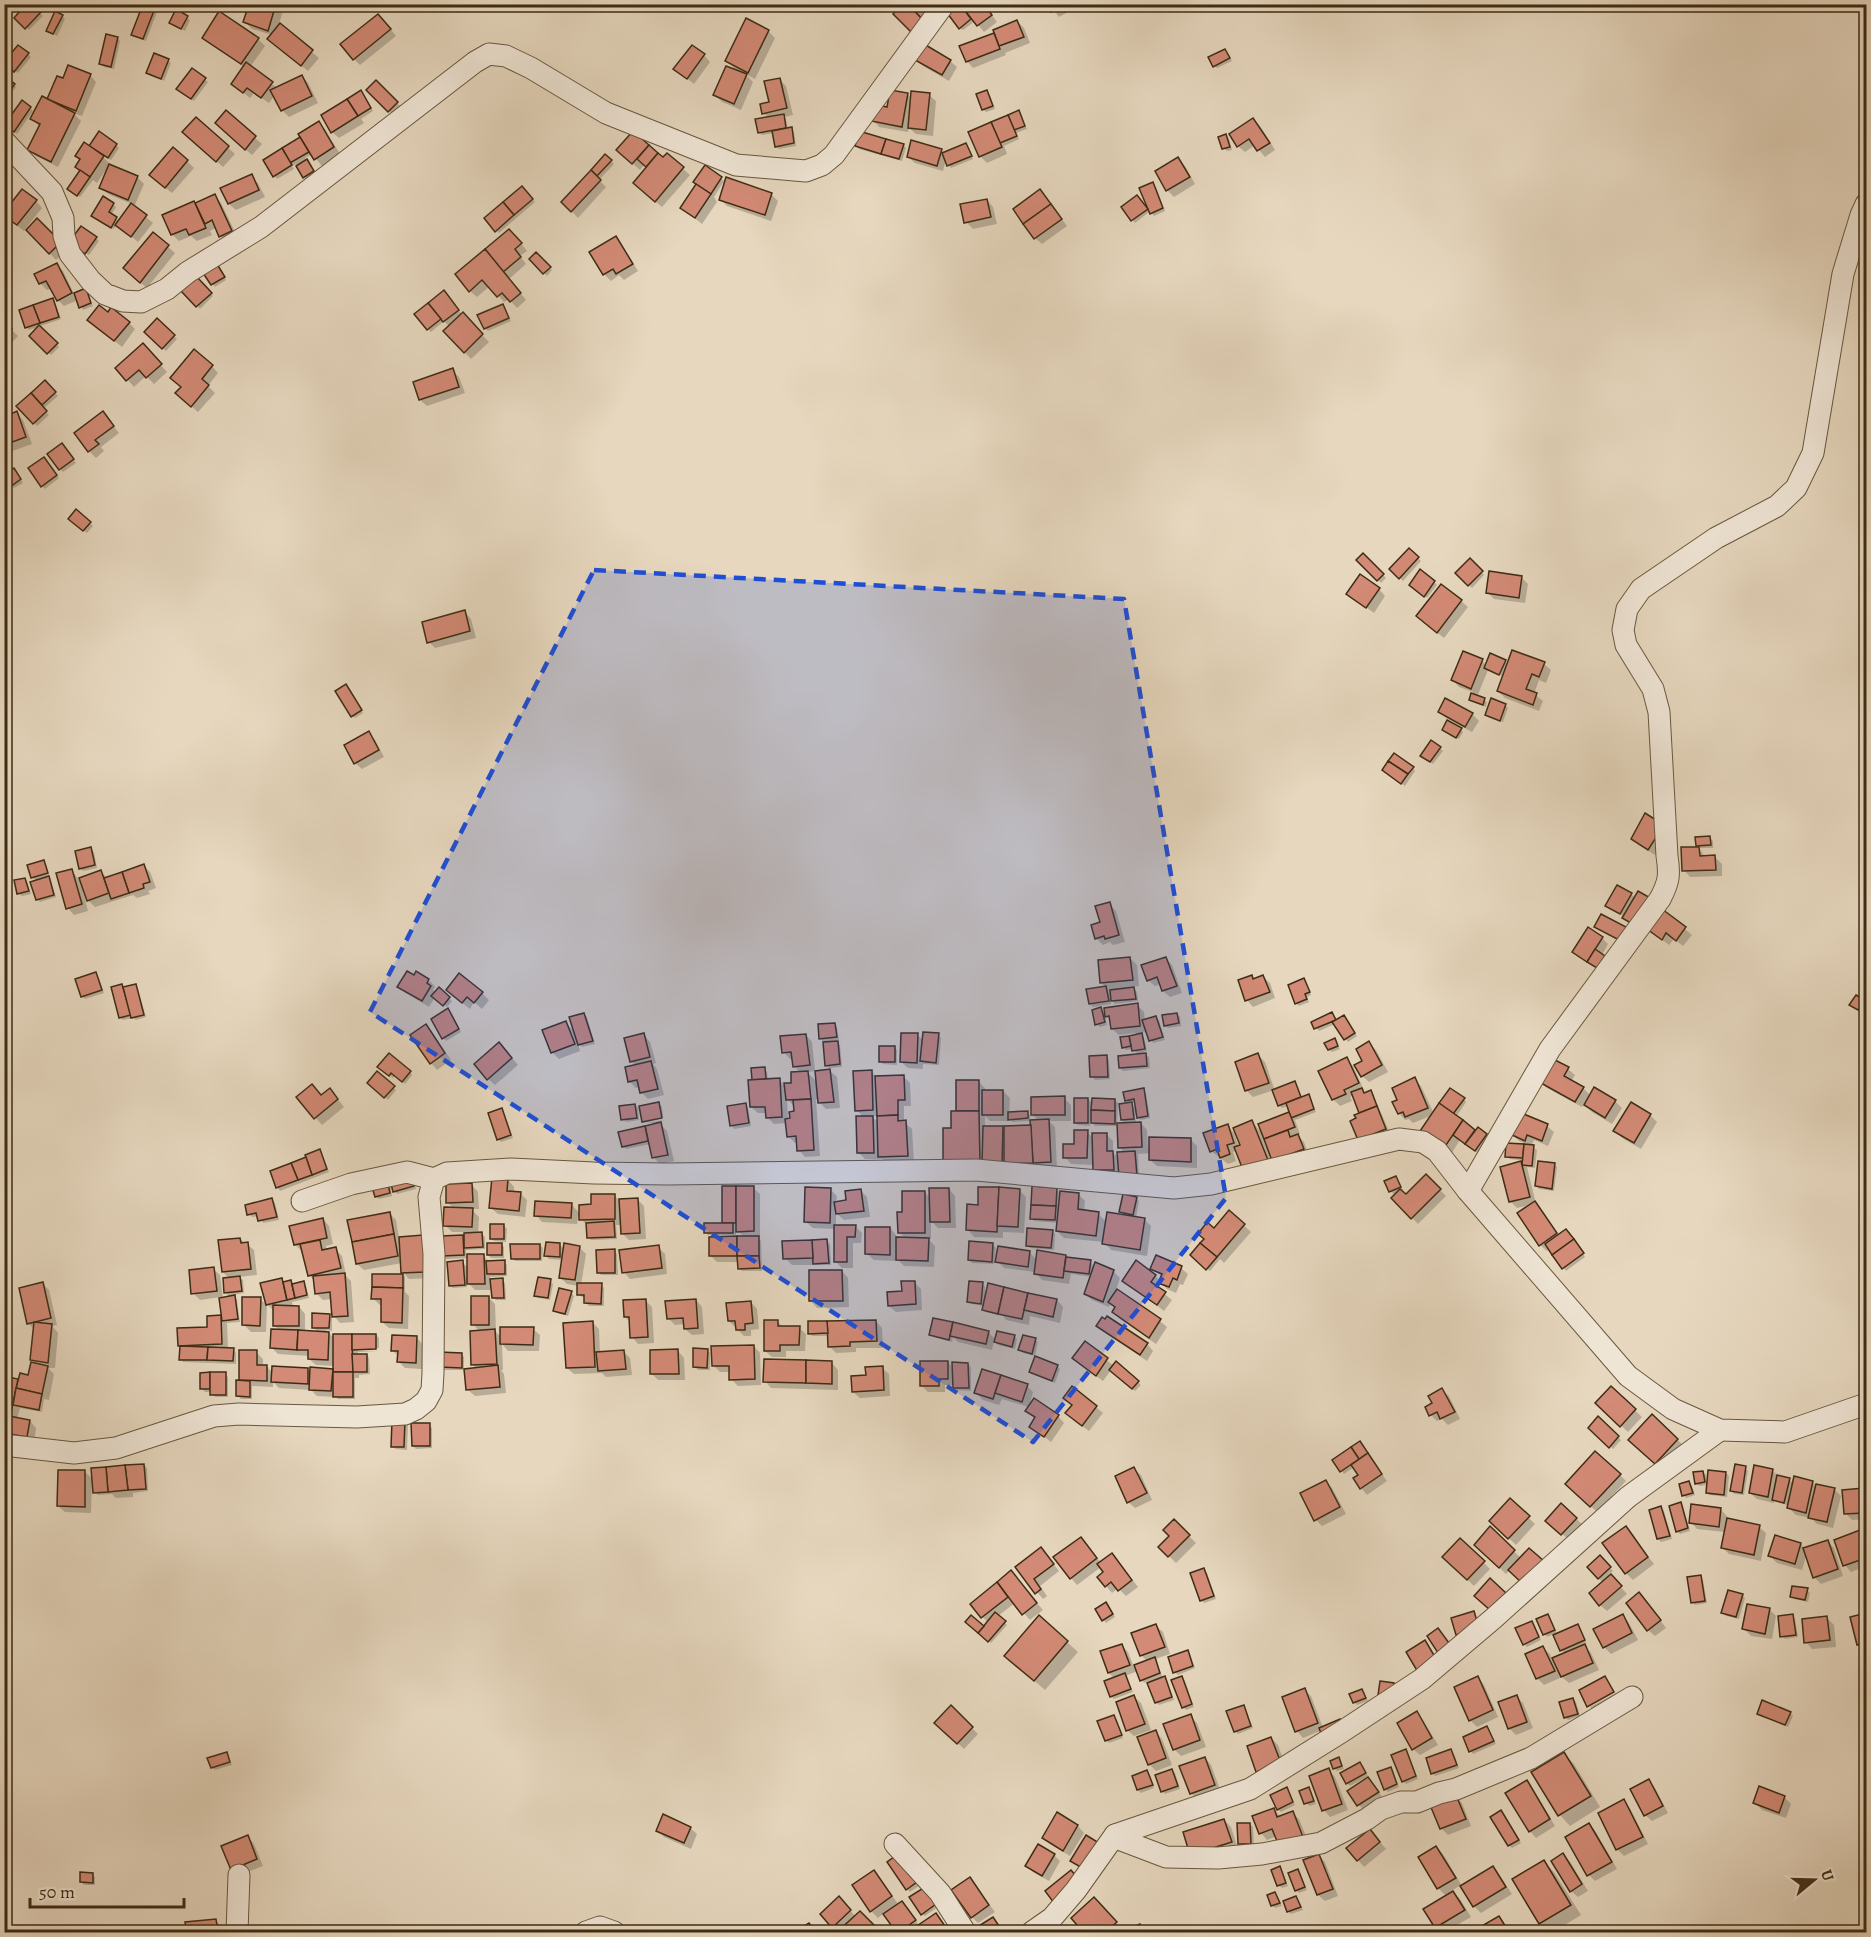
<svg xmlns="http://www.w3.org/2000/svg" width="1871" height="1937" viewBox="0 0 1871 1937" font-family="Alegreya,serif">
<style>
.shadow{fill:#0003;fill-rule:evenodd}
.building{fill:#d38a76;stroke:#3e2d14;stroke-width:1.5}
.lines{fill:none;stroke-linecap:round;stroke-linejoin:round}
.minor-casing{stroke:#68583e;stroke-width:23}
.minor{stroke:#efe5d5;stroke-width:21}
.marked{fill:#1d4ed8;fill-opacity:0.2;stroke:#1d4ed8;stroke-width:4.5;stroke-dasharray:12 8;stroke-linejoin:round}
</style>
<rect width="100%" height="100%" fill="#e6d7be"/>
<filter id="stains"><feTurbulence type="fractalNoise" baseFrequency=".00333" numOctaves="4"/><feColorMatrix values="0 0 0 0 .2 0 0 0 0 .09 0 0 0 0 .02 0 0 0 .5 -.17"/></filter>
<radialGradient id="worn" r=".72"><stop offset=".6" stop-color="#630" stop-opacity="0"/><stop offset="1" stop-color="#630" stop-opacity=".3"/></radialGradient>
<g class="shadow">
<path d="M31 4 43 16 29 30 16 18Z"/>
<path d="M257 4H285L279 24 319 58 308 71 276 45 272 35 252 29 245 22Z"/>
<path d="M955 4H984L997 22 984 32 975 21 963 30 960 28Z"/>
<path d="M1049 4H1082L1059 17Z"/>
<path d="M154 9 157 12 146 41 136 37 133 34Z"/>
<path d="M177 11 190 20 185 31 171 23Z"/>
<path d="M62 16 65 19 57 36 48 31Z"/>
<path d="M747 20 768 31 775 38 755 79 745 74 753 82 741 110 722 102 715 95 738 72 727 61Z"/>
<path d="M1017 21 1024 28 1030 43 1005 53 1006 55 973 68 967 61 961 47 996 33Z"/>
<path d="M385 22 396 36 360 65 354 59Z"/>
<path d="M204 37 258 39 265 46 250 67 277 88 302 76 308 83 318 103 289 117 282 110 275 95 269 103 254 93 250 98 233 84 244 67 210 44Z"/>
<path d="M117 38 120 41 114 69 104 67 101 64Z"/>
<path d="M1227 53 1232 61 1217 68 1214 66Z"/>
<path d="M28 54 31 57 18 73 9 66Z"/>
<path d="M704 55 710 62 694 84 675 69Z"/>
<path d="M916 60 950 61 957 67 949 81 923 66Z"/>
<path d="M168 61 171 63 164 81 148 72Z"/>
<path d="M192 70 208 82 194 101 181 92Z"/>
<path d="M90 75 96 82 82 116 73 113 81 121 58 167 36 156 29 150 40 127 32 119 64 80Z"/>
<path d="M779 79 786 86 793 115 784 117 786 119 788 129H791L794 132 796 146 779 149 776 146 774 133 762 135 759 132 769 119 764 113 771 103Z"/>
<path d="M376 82 400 106 392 114 368 90Z"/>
<path d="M14 85 16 87 8 98 4 96Z"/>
<path d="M987 92 990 95 995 109 986 112 983 109Z"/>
<path d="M363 95 373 111 361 119 364 123 339 138 332 132Z"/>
<path d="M908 95 912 99 929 95 936 101 933 136 916 134 909 128 908 132 879 127 873 120Z"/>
<path d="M30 108 33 111 17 134 9 128Z"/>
<path d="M226 112 262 144 252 155 223 130Z"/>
<path d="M1018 112 1027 129 1016 133 1019 139 1004 146 1007 154 987 163 980 156Z"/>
<path d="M196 119 235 154 223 167 191 139Z"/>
<path d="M1253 120 1260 126 1275 150 1265 157 1255 145 1245 152 1238 146Z"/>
<path d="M318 123 325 129 340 154 322 166 312 154 305 158 316 174 307 180 296 164 292 166 294 169 277 179 265 161 302 138Z"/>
<path d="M633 133 663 159 667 155 690 175 662 207 641 190 648 167 645 164 640 170 625 157Z"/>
<path d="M1226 136 1229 139 1232 150 1227 151 1224 148Z"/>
<path d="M116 145 119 148 111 160 102 154 101 155 110 164 97 183 93 180 80 197 72 191 90 148Z"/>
<path d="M903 145 906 148 902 161 859 149 856 146Z"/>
<path d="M966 145 973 159 951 168 946 160 943 171 915 163 908 157 941 150 944 153Z"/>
<path d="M606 156 614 164 599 180 606 187 578 218 563 202Z"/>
<path d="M1178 159 1185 166 1195 184 1174 197 1167 190Z"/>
<path d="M187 161 194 168 172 193 158 182Z"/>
<path d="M705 167 724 181 714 197 717 202 702 224 682 208 698 184Z"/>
<path d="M251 176 258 183 265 197 236 210 229 204 222 189Z"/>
<path d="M137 177 144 184 134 207 153 223 138 242 117 224 114 229 96 219 113 204 116 207 111 215 119 221 132 204 108 194 101 188Z"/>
<path d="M1153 184 1156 187 1165 211 1154 216 1151 212Z"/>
<path d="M522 188 535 202 499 233 486 218Z"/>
<path d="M1040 191 1067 226 1042 244 1035 238Z"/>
<path d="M771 194 778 201 771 221 727 206 721 200Z"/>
<path d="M215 196 221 203 238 238 227 243 221 236 217 227 210 231 212 235 197 241 191 236 179 241 172 234 194 202 196 205Z"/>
<path d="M987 200 993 207 997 224 973 229 966 222Z"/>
<path d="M1140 200 1149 212 1135 223 1123 207Z"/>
<path d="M36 201 42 208 26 228 67 250 56 260 26 228 24 231 11 221Z"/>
<path d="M153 234 175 253 147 288 131 275Z"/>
<path d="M516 237 527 251 520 256 526 264 509 279 526 300 517 308 509 299 504 302 490 286 477 297 470 291Z"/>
<path d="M96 238 99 241 89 255 74 245Z"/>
<path d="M615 238 622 245 638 271 624 280 619 275 611 281 604 274Z"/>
<path d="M536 254 552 270 547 276 531 259Z"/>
<path d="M56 265 63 271 74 294 85 290 93 306 83 310 78 300 64 306 58 300 52 288 47 290 40 283Z"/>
<path d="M219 269 226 280 215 287 205 273Z"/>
<path d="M197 279 213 296 200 309 183 291Z"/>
<path d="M450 299 462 315 489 342 471 359 445 331 450 327 444 321 431 332 428 329Z"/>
<path d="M52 300 55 303 61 319 29 330 26 327Z"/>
<path d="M503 306 511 321 488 331 485 328Z"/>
<path d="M89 320 129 323 135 329 122 347Z"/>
<path d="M157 320 177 339 166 351 146 332Z"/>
<path d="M4 323 18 336 4 351Z"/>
<path d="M39 328 59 347 51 355 31 336Z"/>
<path d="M149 352 167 372 154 384 146 376 134 387 117 368Z"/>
<path d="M212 366 218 373 208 386 215 393 198 412 184 400Z"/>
<path d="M452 370 459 377 465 393 427 406 420 400 415 383Z"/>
<path d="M45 382 58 396 43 409 49 415 37 426 18 406Z"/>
<path d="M4 409 12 415 17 413 23 420 32 444 4 454Z"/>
<path d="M103 413 119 433 101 447 104 451 96 458 89 451Z"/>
<path d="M64 448 76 463 63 472 60 469Z"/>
<path d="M46 462 59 478 45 489 42 486Z"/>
<path d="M17 473 23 483 14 488 11 486Z"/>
<path d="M77 512 93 526 87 533 73 522Z"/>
<path d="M1409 550 1421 561 1403 581 1391 569Z"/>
<path d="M1363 555 1386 578 1381 583 1358 560Z"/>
<path d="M1470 560 1484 575 1472 588 1457 573Z"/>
<path d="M1521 577 1528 584 1525 603 1494 599 1487 592Z"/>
<path d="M1434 582 1437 585 1427 598 1414 588Z"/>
<path d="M1379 589 1385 596 1374 613 1348 594Z"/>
<path d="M1461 601 1468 607 1444 638 1425 623Z"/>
<path d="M465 612 471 619 476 638 435 648 429 642Z"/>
<path d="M1482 661 1486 665 1505 661 1508 665 1544 664 1551 670 1546 683 1539 680 1534 694 1543 701 1539 711 1505 698 1498 691 1504 677 1488 670 1477 697 1487 702 1486 707 1473 702 1471 699 1473 692 1459 687 1453 680Z"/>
<path d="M348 689 363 713 355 718 352 716Z"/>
<path d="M1505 705 1508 708 1503 722 1487 714Z"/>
<path d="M1440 712 1472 714 1479 721 1472 732 1446 718Z"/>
<path d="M1460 729 1463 732 1459 739 1446 732Z"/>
<path d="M368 733 375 740 384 757 362 769 355 763Z"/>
<path d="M1440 748 1443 751 1433 764 1425 758Z"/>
<path d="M1413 768 1415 771 1405 786 1387 773Z"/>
<path d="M1669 832 1655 855 1639 845 1632 839Z"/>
<path d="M1710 838 1713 841V848H1700L1697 845Z"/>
<path d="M1699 848 1705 857H1715L1722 864V876L1690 877 1684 870Z"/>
<path d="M91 849 94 852 97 868 83 871 80 868Z"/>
<path d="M43 862 46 864 49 875 47 876 51 881 56 897 40 902 37 899V881L32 877Z"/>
<path d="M144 866 150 872 156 888 148 891 150 894 137 898 133 895 95 907 88 900 85 891 83 892 88 911 74 915 68 908 72 871 79 880 101 872 107 878Z"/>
<path d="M24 879 27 882 31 894 22 896 19 894Z"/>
<path d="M1631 894 1635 898 1631 925 1624 918 1625 917 1610 908Z"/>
<path d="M1109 904 1116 911 1125 942 1113 945 1110 942 1103 945 1096 938Z"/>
<path d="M1663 911 1692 935 1683 946 1674 939 1669 945 1656 935Z"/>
<path d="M1602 938 1608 944 1602 955 1607 960 1594 967 1574 952Z"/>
<path d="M1130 958 1137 965 1139 986 1132 987 1137 992 1138 1001 1115 1004 1110 998 1111 1004 1093 1007 1090 1004 1106 987 1101 983Z"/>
<path d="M1166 958 1172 965 1182 993 1170 997 1163 991 1161 984 1155 986 1148 980Z"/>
<path d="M95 973 98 976 104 993 85 999 82 996Z"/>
<path d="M1251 977 1254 980 1263 977 1270 983 1275 998 1253 1007 1247 1000Z"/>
<path d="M428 980 435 986 433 990 436 993 439 989 452 1001 447 1007 435 997 429 1007 406 993 399 987Z"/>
<path d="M1304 980 1311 995 1307 997 1309 1002 1299 1006 1296 1003Z"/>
<path d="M122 986 125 988 135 986 138 989 146 1017 136 1020 133 1018 123 1020 120 1017Z"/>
<path d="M482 993 489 1000 482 1009 474 1002 470 1009 454 996Z"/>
<path d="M1864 1001 1866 1004 1862 1012 1854 1008Z"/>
<path d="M1137 1005 1144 1012 1145 1021 1156 1018 1159 1020 1165 1040 1153 1043 1148 1032 1139 1033 1144 1038 1147 1051 1143 1052 1149 1057 1150 1068 1123 1071 1120 1068 1138 1055 1133 1049 1126 1050 1123 1047 1137 1036 1136 1033 1119 1035 1112 1029 1111 1021 1104 1013 1107 1025 1100 1027 1097 1024 1100 1009 1106 1015Z"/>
<path d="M450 1013 461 1032 446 1041 443 1038Z"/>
<path d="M584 1014 587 1017 595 1044 582 1047 578 1043 580 1051 559 1059 552 1052 566 1023 575 1032Z"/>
<path d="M1177 1014 1180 1017 1181 1026 1168 1028 1165 1026Z"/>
<path d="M1332 1014 1337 1021 1346 1020 1357 1036 1348 1042 1335 1024 1319 1031 1313 1023Z"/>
<path d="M834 1024 837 1027 839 1040H836L840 1045 842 1067 829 1068 826 1065 824 1042 821 1039Z"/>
<path d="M425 1026 432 1032 451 1060 437 1070 431 1063Z"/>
<path d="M644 1035 650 1042 656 1063 653 1064 657 1069 664 1095 648 1099 642 1093 640 1087 636 1088 630 1082 626 1069 636 1066 631 1061Z"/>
<path d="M806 1035 812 1042 815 1071 807 1072 817 1082 830 1071 837 1077 840 1108 826 1109 816 1099 820 1156 805 1157 799 1150 798 1142 795 1143 788 1136 787 1123 774 1124 767 1117V1113H758L751 1107 754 1081 764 1069 767 1072 768 1080H779L784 1085 793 1084 801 1073 794 1066 793 1059H790L784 1052ZM787 1099 794 1106 796 1113 791 1120H788Z"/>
<path d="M917 1035 924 1041 938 1035 941 1038 939 1065 923 1064V1069L908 1068 901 1062Z"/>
<path d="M1334 1040 1340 1049 1332 1052 1329 1050Z"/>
<path d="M1369 1043 1376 1050 1388 1072 1369 1082 1362 1076 1364 1061Z"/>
<path d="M894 1047 897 1050V1065L883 1064 881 1062Z"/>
<path d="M506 1051 518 1065 495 1085 488 1079Z"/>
<path d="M1258 1055 1265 1062 1275 1091 1295 1083 1302 1099 1308 1096 1311 1099 1316 1112 1295 1120 1300 1134 1297 1135 1304 1142 1309 1156 1280 1167 1269 1155 1273 1167 1237 1151 1233 1152 1236 1161 1228 1164 1211 1151 1227 1126 1234 1133 1239 1147 1242 1145 1252 1122 1263 1134 1289 1114 1293 1119 1288 1106 1282 1108 1279 1105 1274 1090 1253 1097 1247 1091 1237 1063Z"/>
<path d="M1106 1057 1109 1060 1110 1079 1095 1080 1092 1077Z"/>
<path d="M1346 1059 1353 1066 1364 1090 1362 1091 1365 1094 1370 1092 1373 1094 1391 1136 1366 1146 1361 1114 1354 1095 1350 1097 1352 1101 1340 1106 1334 1100 1320 1071Z"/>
<path d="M382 1069 410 1072 412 1075 405 1084 395 1075 393 1078Z"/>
<path d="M1568 1069 1575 1075 1571 1082 1583 1088 1591 1096 1615 1101 1622 1108 1612 1124 1592 1112 1584 1104 1582 1107 1547 1088 1540 1082Z"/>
<path d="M871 1072 877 1077 903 1076 910 1083 911 1106H904V1122L912 1129 914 1162 887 1163 882 1159H865L859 1153 864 1117 856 1110ZM871 1116H878L879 1123Z"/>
<path d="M377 1073 396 1090 388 1100 369 1082Z"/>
<path d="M1415 1079 1421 1086 1434 1114 1464 1099 1466 1102 1456 1117 1476 1132 1489 1138 1478 1153 1460 1140 1451 1154 1428 1137 1433 1115 1413 1123 1409 1119 1405 1120 1399 1113V1101Z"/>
<path d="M978 1081 985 1088V1091H1003L1010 1098 1009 1114 1027 1113 1030 1115V1121L1013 1122 1009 1119V1121H990L985 1116V1127H1002L1006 1131 1032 1126 1039 1121 1033 1115 1064 1098 1071 1105V1121H1049L1055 1127 1057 1168 990 1171 952 1130 957 1113Z"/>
<path d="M1143 1090 1146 1093 1150 1118 1141 1120 1135 1114 1136 1123H1141L1147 1130 1148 1148 1191 1140 1197 1146V1168L1157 1166 1150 1160 1151 1153 1138 1154 1139 1178 1101 1176 1094 1169V1165L1071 1164 1065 1157 1087 1132 1093 1138 1106 1134 1113 1141V1153L1119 1158 1125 1153 1119 1147 1118 1126H1095L1090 1120V1126L1078 1125 1075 1122 1088 1099 1093 1104 1115 1100 1118 1103 1117 1124H1126L1122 1120 1130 1104 1126 1100ZM1136 1102 1137 1110 1130 1103Z"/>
<path d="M298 1097H336L344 1107 322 1125Z"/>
<path d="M659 1104 662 1107 663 1117 643 1120Z"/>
<path d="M1632 1104 1650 1115 1657 1122 1641 1149 1622 1138 1615 1131Z"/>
<path d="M635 1105 638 1108 639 1120 626 1122 623 1119Z"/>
<path d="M745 1105 748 1108 751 1126 734 1129 732 1126Z"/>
<path d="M501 1110 504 1113 513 1138 501 1142 498 1139Z"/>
<path d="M664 1120 658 1122 667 1131 674 1161 660 1164 653 1157 650 1144 626 1149 623 1146 644 1128 646 1130 654 1125V1123H645Z"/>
<path d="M1547 1126 1554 1132 1548 1146 1534 1140 1531 1147 1537 1150 1535 1168 1527 1167 1536 1204 1559 1236 1569 1234 1585 1257 1566 1271 1550 1249 1547 1251 1540 1245 1531 1205 1517 1208 1511 1202 1502 1168 1521 1163 1523 1166 1524 1162 1528 1161 1510 1159 1507 1156 1531 1146 1519 1141 1512 1134Z"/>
<path d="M319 1151 322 1154 329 1172 280 1191 278 1188 272 1172 308 1158Z"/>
<path d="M1554 1164 1557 1167 1554 1191 1539 1189 1536 1186Z"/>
<path d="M1426 1176 1446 1196 1418 1224 1393 1198 1395 1196 1391 1191 1396 1177 1403 1190 1400 1191 1406 1196Z"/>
<path d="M413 1179 416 1189 397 1194 394 1191Z"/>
<path d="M508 1180 514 1187V1193H520L527 1200 525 1217 498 1214 491 1208Z"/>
<path d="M390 1184 392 1196 379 1199 376 1196Z"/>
<path d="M472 1185 478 1192 479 1209H471L479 1217 478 1234H482L485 1237V1249L466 1250V1256H483L490 1262H504L507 1265V1276L490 1277V1280H502L505 1283 506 1300H496L493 1297V1290H475L467 1282V1287L453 1288 450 1286 462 1262 468 1268V1258L446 1259 443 1256 442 1238 465 1236V1232H452L445 1225 455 1209 447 1202Z"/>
<path d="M753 1188 760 1194V1237H758L761 1241 762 1271H742L739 1268V1262H717L710 1255 745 1238 736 1229V1235H708L705 1232 726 1224Z"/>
<path d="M830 1189 837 1196 836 1203 848 1202 861 1191 867 1197 870 1217 844 1220 836 1213V1226H855L862 1233 861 1243H853V1268H842L835 1261V1229L813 1228 806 1222Z"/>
<path d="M949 1189 955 1196 956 1228H938L931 1221V1239H928L935 1246 934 1267 904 1266 896 1258V1261L874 1260 867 1254 890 1228 896 1235V1238L906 1239 899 1232 904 1214 924 1192 931 1199Z"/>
<path d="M1056 1189 1060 1193 1079 1195 1085 1201 1084 1212 1098 1214 1107 1222 1126 1217 1121 1212 1136 1198 1139 1201 1136 1218 1145 1220 1151 1226 1147 1256 1111 1250 1104 1242 1064 1238 1057 1231 1058 1223 1034 1221 1031 1218Z"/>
<path d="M1019 1190 1026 1197 1024 1233 1003 1232V1238L974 1237 968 1230 979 1206Z"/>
<path d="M614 1196 619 1200 637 1199 644 1206 646 1239 629 1240 623 1234 622 1225H616L617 1239 591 1240 588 1237V1226L578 1216 577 1224 542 1222 536 1215 572 1205 580 1214Z"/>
<path d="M272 1200 275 1203 279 1220 263 1223 259 1216 252 1217 249 1214Z"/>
<path d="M1229 1212 1251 1232 1224 1263 1220 1259 1210 1271 1192 1255Z"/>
<path d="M389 1213 396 1220 399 1238 431 1278 409 1279 403 1272 402 1263 364 1270 357 1264Z"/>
<path d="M323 1219 329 1226 333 1244 326 1246 327 1251 335 1249 342 1256 346 1275H345L351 1281 354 1322 340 1323 334 1316 332 1299 323 1300 316 1293 315 1281 309 1275 303 1251H302L295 1245Z"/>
<path d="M504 1226 507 1229 506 1242 494 1241 491 1238Z"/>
<path d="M1052 1231 1055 1234 1054 1250 1030 1248 1027 1245Z"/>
<path d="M240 1239 254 1250 257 1275 239 1277 243 1280 244 1293 232 1295 237 1300 240 1322 227 1323 228 1350H233L236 1353V1364L183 1362 181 1359V1347L179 1345 209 1328 220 1317 224 1321 221 1297 200 1300 193 1293 213 1269 220 1275 223 1299 231 1298 226 1293 230 1279 223 1272Z"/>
<path d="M827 1241 830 1244 831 1265H792L785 1258Z"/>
<path d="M501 1244 504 1247V1258H491L488 1255Z"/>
<path d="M540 1245 543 1248 542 1261H515L512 1258Z"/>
<path d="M560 1245 565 1250 579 1247 586 1254 581 1285H601L604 1288V1306H589L586 1303V1297H582L579 1294V1286L567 1284 560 1277 563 1260 549 1259 546 1256Z"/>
<path d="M993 1245 996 1248 994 1264 972 1263 969 1260Z"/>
<path d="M658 1247 665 1254 667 1274 630 1279 624 1272Z"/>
<path d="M614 1251 617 1254 618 1275H601L599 1272Z"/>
<path d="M1029 1252 1037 1260 1066 1256 1068 1259 1090 1262 1095 1267 1113 1271 1120 1278 1116 1290 1160 1321 1167 1327 1156 1344 1120 1319 1113 1312 1116 1308 1111 1302 1109 1307 1092 1300 1085 1294 1092 1277 1071 1274 1069 1284 1042 1280 1035 1272 1004 1268 996 1260Z"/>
<path d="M1152 1268H1181L1188 1274 1183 1285 1180 1284 1176 1293 1167 1289 1161 1283 1157 1288 1172 1300 1164 1311 1124 1280 1155 1276 1161 1281 1163 1277Z"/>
<path d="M842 1271 848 1278 849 1307 817 1308 811 1301Z"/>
<path d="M373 1276H405V1292L409 1296 408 1329 389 1328 382 1322V1305H380L373 1298Z"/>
<path d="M281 1280 284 1283 291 1281 294 1285 303 1283 306 1286 309 1298 292 1302 293 1307H299L305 1314V1332L319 1333 313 1327 329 1316 332 1318V1331L326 1330 335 1339 376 1335 379 1338V1348H358V1351L379 1352H358V1356L367 1355 369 1358 370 1374 359 1375V1378H355V1399H338L336 1397 317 1396 311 1390 279 1388 273 1382V1387L252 1386V1399H241L238 1396 243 1382 240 1380 256 1352 263 1359V1366H266L273 1373 308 1369 312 1373V1369L335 1370V1366L316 1365 309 1359 310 1356 278 1354 272 1348 280 1331 274 1325V1311L267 1304Z"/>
<path d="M550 1281 553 1284 550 1300 539 1298 536 1295Z"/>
<path d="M914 1282 921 1289 922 1310 896 1312 889 1306Z"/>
<path d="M43 1284 49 1290 57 1325 52 1326 58 1333 55 1368H48L54 1374 49 1400 44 1399 42 1412 20 1408 17 1419 30 1421 36 1428 34 1443 4 1436V1378L20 1381 29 1377 37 1365 32 1360 35 1330 28 1323Z"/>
<path d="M982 1284 985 1287V1294H987L989 1285 1057 1300 1063 1307 1060 1323 1030 1316 1029 1325 1006 1320 1003 1316 986 1312 983 1309 984 1306 972 1304 969 1302Z"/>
<path d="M571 1293 574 1296 568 1316 557 1313 555 1310Z"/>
<path d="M488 1297 495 1304 496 1332 501 1337 533 1329 540 1335 539 1351H508L502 1344 503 1370H501L504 1374 506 1393 475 1396 468 1390 477 1369 473 1365 480 1332 473 1324Z"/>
<path d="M260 1299 267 1305 266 1332H251L244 1325Z"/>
<path d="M645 1300 652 1307 654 1343 638 1344 632 1337 631 1323 625 1317Z"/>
<path d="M696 1300 702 1307 704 1334 692 1335 685 1329V1324L675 1325 668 1318Z"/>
<path d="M751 1302 757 1309 759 1329 751 1330V1336H744L729 1321Z"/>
<path d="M934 1320 988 1332 996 1340 1014 1336 1017 1339 1015 1349 998 1345 994 1341 992 1350 958 1342 953 1337 952 1342 934 1337 931 1334Z"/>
<path d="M777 1321 783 1327 799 1328 806 1334 805 1351H786V1357H772L765 1351Z"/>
<path d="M876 1321 882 1328 883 1348H856V1352L836 1353 829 1346V1336H812L810 1333Z"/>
<path d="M592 1322 599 1329 600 1353 624 1352 630 1358 632 1375 606 1377 602 1373 574 1374 567 1368Z"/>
<path d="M1098 1326 1147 1344 1153 1351 1147 1361 1105 1332Z"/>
<path d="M417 1338 423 1345 422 1369 405 1368 399 1362V1357L393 1351Z"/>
<path d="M1035 1340 1038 1342 1035 1356 1023 1353 1020 1350Z"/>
<path d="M1085 1343 1114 1366 1117 1363 1141 1385 1135 1391 1111 1370 1103 1381 1081 1365 1074 1358Z"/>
<path d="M754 1346 760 1353 761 1385 738 1386 731 1379V1372H720L713 1365Z"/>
<path d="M707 1350 710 1353V1370H698L695 1367Z"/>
<path d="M678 1351 684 1358 685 1380H658L652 1374Z"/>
<path d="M440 1354H461L464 1357V1370H443Z"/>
<path d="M948 1362 954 1369 968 1364 971 1367V1391L957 1390 954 1385H945V1392H928L921 1385Z"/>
<path d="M832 1363 838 1370V1390L771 1388 765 1381Z"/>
<path d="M1057 1366 1060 1369 1055 1383 1034 1374 1031 1371Z"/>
<path d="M882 1368 889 1374 890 1396 860 1398 853 1392 867 1377Z"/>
<path d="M983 1371 1027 1386 1033 1392 1029 1407 1002 1399 999 1405 983 1400 976 1393Z"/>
<path d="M225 1374 228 1377V1397H215L212 1392H205L202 1389Z"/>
<path d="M1611 1388 1642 1417 1628 1432 1597 1403Z"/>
<path d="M1442 1390 1449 1396 1460 1419 1448 1425 1442 1419 1437 1421 1431 1415 1434 1404Z"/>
<path d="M1073 1406 1096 1407 1103 1413 1089 1431 1074 1420Z"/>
<path d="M1027 1411 1058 1416 1064 1423 1051 1442 1031 1426 1036 1419Z"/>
<path d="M1652 1416 1684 1446 1663 1470 1631 1439Z"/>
<path d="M1598 1419 1621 1440 1613 1449 1590 1428Z"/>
<path d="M405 1422 408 1425 407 1450 396 1449 393 1447Z"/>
<path d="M429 1425 432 1428V1448L416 1449 413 1446Z"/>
<path d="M1362 1446 1387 1481 1367 1495 1361 1488 1360 1476 1354 1467 1344 1474 1342 1471Z"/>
<path d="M144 1465 147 1468 148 1491 133 1493V1497L116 1498 112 1494 98 1495 95 1492Z"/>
<path d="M1745 1468 1748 1471 1744 1495 1734 1494 1731 1491Z"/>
<path d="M1134 1469 1141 1475 1152 1500 1135 1508 1128 1502Z"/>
<path d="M1772 1470 1779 1477 1789 1479 1794 1484 1812 1482 1816 1486 1834 1489 1841 1496 1833 1528 1817 1524 1811 1518 1796 1515 1789 1508V1506L1774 1500V1503L1757 1499 1750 1493Z"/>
<path d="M85 1472 94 1480 92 1481 91 1513 65 1512 58 1506Z"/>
<path d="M1703 1472 1706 1475 1707 1485 1699 1486 1696 1483Z"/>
<path d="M1726 1473 1729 1476 1727 1497 1710 1495 1707 1493Z"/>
<path d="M1620 1475 1626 1481 1597 1512 1567 1484Z"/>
<path d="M1325 1481 1332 1488 1346 1514 1322 1526 1316 1520Z"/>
<path d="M1689 1483 1692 1486 1695 1495 1686 1498 1684 1495Z"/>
<path d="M1863 1490 1866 1493V1519L1852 1520 1845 1513Z"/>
<path d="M1510 1500 1535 1524 1516 1545 1491 1521Z"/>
<path d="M1680 1504 1683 1507 1690 1531 1680 1534 1677 1531Z"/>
<path d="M1561 1505 1583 1525 1569 1540 1547 1520Z"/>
<path d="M1661 1508 1664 1511 1672 1539 1661 1542 1658 1539 1650 1511Z"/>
<path d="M1720 1509 1727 1516V1520L1759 1527 1766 1533 1761 1561 1729 1554 1722 1547 1725 1532 1697 1529 1691 1522Z"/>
<path d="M1174 1521 1196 1543 1176 1563 1160 1547 1171 1536Z"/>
<path d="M1626 1528 1654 1564 1633 1580 1626 1573Z"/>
<path d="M1490 1529 1521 1558 1506 1574 1476 1545Z"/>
<path d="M1859 1532 1866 1540V1566L1851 1572 1845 1565Z"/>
<path d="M1460 1540 1490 1569 1474 1586 1444 1557Z"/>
<path d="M1827 1541 1834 1548 1843 1576 1821 1584 1814 1577 1807 1553 1802 1570 1777 1563 1770 1556 1801 1544 1805 1549Z"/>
<path d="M1087 1545 1101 1563 1118 1561 1138 1587 1126 1596 1118 1588 1112 1593 1106 1586 1105 1572 1101 1567 1077 1585 1071 1578Z"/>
<path d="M1047 1556 1059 1571 1040 1586 1047 1596 1043 1599 1017 1568Z"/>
<path d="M1600 1557 1613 1571 1609 1574 1627 1594 1607 1611 1600 1605 1603 1583 1589 1567Z"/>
<path d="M1204 1570 1207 1573 1216 1599 1204 1603 1201 1600Z"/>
<path d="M1011 1572 1043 1610 1030 1620 1015 1603 998 1616 1007 1625 991 1643 967 1622 984 1628 988 1623 972 1604Z"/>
<path d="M1700 1577 1703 1580 1707 1603 1695 1605 1692 1602Z"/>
<path d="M1807 1590 1810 1593 1808 1602 1794 1599 1792 1596Z"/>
<path d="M1742 1595 1745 1598 1739 1619 1726 1616 1723 1613Z"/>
<path d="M1646 1601 1666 1628 1655 1636 1648 1630Z"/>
<path d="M1109 1607 1115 1617 1106 1623 1104 1620Z"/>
<path d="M1769 1609 1776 1616 1772 1639 1751 1636 1744 1629Z"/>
<path d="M1866 1615V1651H1865L1858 1644 1852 1618Z"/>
<path d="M1548 1616 1558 1635 1578 1626 1580 1629 1586 1643 1583 1644 1591 1653 1599 1670 1569 1683 1562 1677 1544 1685 1537 1678 1543 1648 1550 1654 1552 1660 1566 1654 1561 1650 1554 1634 1547 1637 1545 1634Z"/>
<path d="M1623 1616 1629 1623 1638 1640 1611 1654 1604 1647Z"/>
<path d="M1793 1616 1795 1619 1798 1637 1785 1639 1782 1636Z"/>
<path d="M1039 1617 1078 1652 1045 1690 1017 1666Z"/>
<path d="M1827 1618 1834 1625 1836 1647 1812 1649 1806 1642Z"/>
<path d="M1532 1623 1541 1640 1527 1647 1524 1644Z"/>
<path d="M1156 1626 1163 1632 1170 1654 1155 1659 1163 1678 1167 1681 1174 1700 1159 1705 1156 1702 1148 1681 1144 1683 1138 1671 1125 1676 1133 1692 1114 1699 1111 1696 1115 1679 1109 1673 1121 1645 1128 1652 1134 1667 1148 1662 1141 1655Z"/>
<path d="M1187 1651 1190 1654 1195 1668 1178 1675 1175 1672Z"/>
<path d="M1182 1678 1185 1681 1194 1707 1186 1710 1183 1707Z"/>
<path d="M1478 1678 1484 1685 1498 1717 1477 1727 1470 1720Z"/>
<path d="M1304 1690 1311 1696 1323 1728 1322 1730 1303 1738 1297 1731Z"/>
<path d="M1362 1691 1368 1701 1357 1705 1354 1702Z"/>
<path d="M1616 1693 1620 1699 1595 1712 1590 1707Z"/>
<path d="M1134 1697 1141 1703 1151 1730 1134 1736 1127 1730Z"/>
<path d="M1517 1697 1523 1703 1533 1728 1516 1735 1509 1728Z"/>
<path d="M1573 1699 1576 1702 1580 1716 1568 1720 1565 1717Z"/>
<path d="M1243 1707 1246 1710 1253 1728 1238 1734 1235 1731Z"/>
<path d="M951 1708 978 1734 964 1749 936 1723Z"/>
<path d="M1416 1713 1423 1720 1438 1745 1420 1755 1413 1749Z"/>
<path d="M1758 1713H1790L1793 1716 1788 1727 1761 1716Z"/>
<path d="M1190 1716 1197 1723 1206 1747 1181 1756 1174 1749Z"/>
<path d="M1114 1717 1117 1720 1123 1738 1109 1743 1106 1740Z"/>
<path d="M1487 1728 1496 1744 1473 1754 1471 1751Z"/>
<path d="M1156 1732 1162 1739 1172 1765 1156 1771 1149 1764Z"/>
<path d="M1271 1738 1278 1745 1287 1770 1264 1778 1258 1771Z"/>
<path d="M1405 1751 1408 1754 1418 1779 1406 1784 1403 1781Z"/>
<path d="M1451 1751 1454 1754 1459 1768 1435 1776 1432 1773Z"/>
<path d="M226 1753 232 1765 215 1770 212 1768Z"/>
<path d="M1564 1754 1574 1764 1600 1807 1570 1826 1560 1815 1533 1772Z"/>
<path d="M1205 1758 1211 1765 1221 1792 1198 1800 1191 1793Z"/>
<path d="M1339 1759 1344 1769 1337 1771 1334 1768Z"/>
<path d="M1360 1764 1368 1776 1350 1786 1347 1783Z"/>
<path d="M1390 1768 1399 1787 1388 1792 1385 1789Z"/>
<path d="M1172 1770 1175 1773 1180 1789 1165 1794 1162 1791Z"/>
<path d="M1328 1770 1335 1777 1348 1810 1330 1817 1324 1810Z"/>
<path d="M1147 1772 1150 1775 1154 1788 1141 1793 1138 1790 1134 1777Z"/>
<path d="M1368 1779 1384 1799 1365 1812 1349 1792Z"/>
<path d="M1649 1781 1655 1788 1668 1813 1652 1821 1645 1815Z"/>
<path d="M1527 1782 1533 1789 1555 1826 1536 1838 1530 1831Z"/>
<path d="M1286 1789 1295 1805 1281 1812 1278 1809Z"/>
<path d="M1308 1789 1316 1804 1309 1806 1301 1792Z"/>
<path d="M1456 1796 1462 1803 1471 1826 1448 1835 1441 1828Z"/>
<path d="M1784 1797 1791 1804 1786 1818 1762 1810 1755 1803Z"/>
<path d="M1624 1801 1630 1808 1648 1844 1624 1856 1617 1849Z"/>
<path d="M1273 1809 1280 1816 1293 1813 1299 1819 1309 1843 1277 1836 1267 1840 1261 1833Z"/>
<path d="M1057 1814 1078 1826 1084 1833 1070 1856 1050 1844 1044 1838Z"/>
<path d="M1504 1815 1521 1843 1512 1848 1509 1845Z"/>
<path d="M1224 1820 1231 1827 1238 1849 1198 1861Z"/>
<path d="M1250 1824 1253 1827 1254 1846H1243L1240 1843Z"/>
<path d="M1589 1825 1596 1832 1617 1869 1595 1881 1589 1875Z"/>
<path d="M690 1828 697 1834 691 1849 664 1837 657 1830Z"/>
<path d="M248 1837 254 1844 263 1866 239 1875Z"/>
<path d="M1377 1838 1386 1849 1364 1867 1358 1860Z"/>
<path d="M1436 1847 1443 1854 1462 1886 1493 1867 1499 1874 1512 1894 1481 1913 1474 1906 1461 1885 1451 1891 1460 1899 1471 1917 1445 1932H1441L1436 1927 1447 1897 1438 1888Z"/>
<path d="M1054 1855 1060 1861 1049 1881 1033 1872 1027 1866Z"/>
<path d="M1563 1855 1570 1862 1588 1891 1578 1897 1571 1891Z"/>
<path d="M1319 1856 1325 1862 1338 1896 1325 1901 1318 1895 1305 1861Z"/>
<path d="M900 1859 919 1886 910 1892 907 1889Z"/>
<path d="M1544 1862 1554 1872 1581 1915 1553 1932H1549L1540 1923 1514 1880Z"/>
<path d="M1280 1868 1288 1886 1282 1888 1279 1885Z"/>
<path d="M1297 1871 1300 1874 1307 1890 1299 1893 1296 1890Z"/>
<path d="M874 1872 899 1905 902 1903 920 1926 936 1915 950 1932H897L884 1913 878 1918 871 1911Z"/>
<path d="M92 1874 95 1877V1885H84L81 1882Z"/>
<path d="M970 1879 995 1912 978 1923 972 1917Z"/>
<path d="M925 1889 938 1907 925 1916 922 1914Z"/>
<path d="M1275 1893 1282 1906 1275 1908 1272 1905Z"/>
<path d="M1296 1897 1303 1910 1291 1914 1288 1911Z"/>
<path d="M839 1898 856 1917 860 1913 880 1932H839L822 1914Z"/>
<path d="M1094 1899 1122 1929 1119 1932H1085L1073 1919Z"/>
<path d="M993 1919 1004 1932H978L976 1930Z"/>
<path d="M216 1921 222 1927 223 1932H188L187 1924Z"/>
<path d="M750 1929 753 1932H738V1931Z"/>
</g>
<g class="building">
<path d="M26 4H33L41 12 25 29 14 18Z"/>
<path d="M143 4 155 8 143 39 131 35Z"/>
<path d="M249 4H276L268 31 243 22Z"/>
<path d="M902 4H908L925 22 913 34 893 14Z"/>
<path d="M908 4H935L925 22Z"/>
<path d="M952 4H960L971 19 959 29 945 10Z"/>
<path d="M960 4H984L992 15 977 26Z"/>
<path d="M1047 4H1064L1051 12Z"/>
<path d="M176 9 188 16 181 29 169 23Z"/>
<path d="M55 11 63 15 53 34 46 31Z"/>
<path d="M219 11 259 38 241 64 202 38Z"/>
<path d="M378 14 391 29 353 60 340 44Z"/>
<path d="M746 18 769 30 748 73 725 61Z"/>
<path d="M1017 20 1024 37 999 46 993 30Z"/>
<path d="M280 23 313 50 301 66 267 39Z"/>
<path d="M994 33 1000 49 966 62 959 46Z"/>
<path d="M106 34 118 37 111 67 99 64Z"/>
<path d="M924 44 951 60 942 75 915 60Z"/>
<path d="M18 45 29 53 14 72 4 62Z"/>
<path d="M692 45 705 54 687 79 673 69Z"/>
<path d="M1225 49 1230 58 1213 67 1208 57Z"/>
<path d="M154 53 169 59 161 79 146 73Z"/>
<path d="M246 62 273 82 261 98 247 88 243 93 231 84Z"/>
<path d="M68 65 91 74 76 111 47 99 57 76 63 78Z"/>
<path d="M726 66 747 74 734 104 713 95Z"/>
<path d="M192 68 206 78 191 99 176 89Z"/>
<path d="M302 75 312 96 281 111 270 90Z"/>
<path d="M4 76 15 84 5 97 4 96Z"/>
<path d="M780 78 787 108 762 114 760 104 769 102 764 81Z"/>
<path d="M376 80 398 102 388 112 366 90Z"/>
<path d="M361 90 371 108 358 116 347 99Z"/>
<path d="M890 90 908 93 902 127 871 121 874 104 887 107Z"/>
<path d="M987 90 993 106 982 110 976 94Z"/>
<path d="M911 91 930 93 926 130 908 128Z"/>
<path d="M42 96 75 113 51 162 27 150 40 124 30 119Z"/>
<path d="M347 99 358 116 331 133 321 115Z"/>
<path d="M22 100 31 107 14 132 4 125Z"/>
<path d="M226 110 256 136 245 150 215 123Z"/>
<path d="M1019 110 1025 126 1014 130 1008 115Z"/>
<path d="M784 114 786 128 758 133 755 119Z"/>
<path d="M1008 115 1017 136 1000 143 991 122Z"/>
<path d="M196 117 229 146 216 162 182 132Z"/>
<path d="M1253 118 1270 143 1257 151 1249 139 1237 147 1229 134Z"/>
<path d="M319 121 334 147 314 160 298 134Z"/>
<path d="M991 122 1002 147 979 157 968 132Z"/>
<path d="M792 127 794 143 775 147 772 131Z"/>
<path d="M99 131 117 144 108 158 89 146Z"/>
<path d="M633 131 649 145 632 164 616 150Z"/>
<path d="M859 131 886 139 881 154 855 146Z"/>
<path d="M1226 134 1230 147 1222 149 1218 137Z"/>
<path d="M300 137 309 152 290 163 282 148Z"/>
<path d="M886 139 904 144 899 159 881 154Z"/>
<path d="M911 140 942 149 937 166 907 157Z"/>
<path d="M84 142 104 156 90 177 75 167 80 159 75 156Z"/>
<path d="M966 143 972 156 947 166 942 153Z"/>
<path d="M649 145 658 153 646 167 637 159Z"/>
<path d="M173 147 188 160 165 188 149 175Z"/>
<path d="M282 148 292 165 273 177 263 160Z"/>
<path d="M658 153 663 157 667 153 684 167 655 202 633 183Z"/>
<path d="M605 154 612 160 597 176 591 170Z"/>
<path d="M1178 157 1190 177 1166 191 1155 171Z"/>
<path d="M307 159 314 171 303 178 296 166Z"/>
<path d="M109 164 138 176 128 200 99 188Z"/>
<path d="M705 165 722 177 711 194 693 182Z"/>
<path d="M80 170 90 177 77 196 67 189Z"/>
<path d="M591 170 601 180 571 212 561 202Z"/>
<path d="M252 174 259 190 228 204 220 188Z"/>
<path d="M726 177 772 193 765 215 719 200Z"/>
<path d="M1153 182 1163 208 1150 214 1139 188Z"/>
<path d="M696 184 711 194 695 218 680 208Z"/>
<path d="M522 186 533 199 514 215 503 202Z"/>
<path d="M22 189 37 200 17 225 4 216V212Z"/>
<path d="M1040 189 1051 204 1023 224 1013 209Z"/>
<path d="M215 194 232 231 219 237 212 220 205 224 195 203Z"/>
<path d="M1137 195 1148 209 1131 221 1121 207Z"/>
<path d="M103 196 114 203 109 212 117 217 111 228 91 216Z"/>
<path d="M987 199 991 217 964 223 960 204Z"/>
<path d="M194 201 206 228 189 235 186 229 171 235 162 215Z"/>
<path d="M503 202 514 215 495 232 484 218Z"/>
<path d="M131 203 147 215 131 237 115 225Z"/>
<path d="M1051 204 1062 219 1034 239 1023 224Z"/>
<path d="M37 218 61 242 49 254 26 230Z"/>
<path d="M81 226 97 237 85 254 69 242Z"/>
<path d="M509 229 522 243 515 249 521 257 503 272 485 249Z"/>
<path d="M153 232 169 245 140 283 123 268Z"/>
<path d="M616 236 633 264 616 274 613 269 603 275 589 252Z"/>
<path d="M485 249 521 293 510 302 502 293 497 297 482 280 469 292 455 274Z"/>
<path d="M536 252 551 267 543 274 529 259Z"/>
<path d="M57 263 72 293 57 301 46 281 39 284 34 274Z"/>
<path d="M217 264 225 277 211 285 203 273Z"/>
<path d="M197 277 212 293 196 307 181 291Z"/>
<path d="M86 288 91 303 79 308 74 293Z"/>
<path d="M444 290 459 310 443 322 428 303Z"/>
<path d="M53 298 59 317 40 323 33 305Z"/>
<path d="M428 303 441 319 427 330 414 314Z"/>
<path d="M503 304 509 318 484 329 477 315Z"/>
<path d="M33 305 40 323 25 328 19 310Z"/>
<path d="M99 305 108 312 111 307 130 322 114 341 87 320Z"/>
<path d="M463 312 483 334 464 353 443 331Z"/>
<path d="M157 318 175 335 162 349 144 332Z"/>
<path d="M4 321 12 329 4 337Z"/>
<path d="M39 325 58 343 47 354 29 336Z"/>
<path d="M143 343 162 364 146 378 139 370 126 381 115 368Z"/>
<path d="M194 349 213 365 202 379 209 385 191 407 175 393 181 387 170 378Z"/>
<path d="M453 368 459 387 419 400 413 382Z"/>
<path d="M45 380 56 392 42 405 31 393Z"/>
<path d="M31 393 47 411 33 424 16 406Z"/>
<path d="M4 407H6L9 415 17 411 26 437 4 445Z"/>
<path d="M103 411 114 426 95 440 99 444 88 452 74 433Z"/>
<path d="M62 443 74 459 59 470 47 454Z"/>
<path d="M44 457 57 475 41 487 28 468Z"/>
<path d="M14 468 21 479 10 487 4 479V474Z"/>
<path d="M76 509 91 522 83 531 68 519Z"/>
<path d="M1409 548 1419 557 1399 579 1389 569Z"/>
<path d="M1363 553 1384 574 1377 581 1356 560Z"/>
<path d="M1470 558 1483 571 1468 586 1455 573Z"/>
<path d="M1420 569 1435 581 1424 597 1409 585Z"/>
<path d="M1489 571 1522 576 1519 598 1486 593Z"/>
<path d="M1360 574 1380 588 1366 608 1346 594Z"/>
<path d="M1441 584 1462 600 1437 633 1416 616Z"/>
<path d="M465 610 470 631 427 643 422 622Z"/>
<path d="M1512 650 1545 662 1539 677 1532 674 1526 689 1537 693 1533 705 1497 691Z"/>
<path d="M1463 651 1483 659 1471 689 1451 680Z"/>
<path d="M1490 653 1506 660 1499 675 1484 668Z"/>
<path d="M346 684 362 710 351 717 335 691Z"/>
<path d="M1471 693 1485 698 1483 705 1469 700Z"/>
<path d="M1445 698 1473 713 1465 727 1438 712Z"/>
<path d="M1491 698 1506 704 1500 721 1485 715Z"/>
<path d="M1447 720 1462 728 1456 738 1442 730Z"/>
<path d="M369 731 379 750 354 764 344 745Z"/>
<path d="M1431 740 1441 747 1430 762 1420 756Z"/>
<path d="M1394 753 1414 767 1408 774 1388 761Z"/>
<path d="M1388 761 1408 774 1401 784 1382 770Z"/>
<path d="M1645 813 1664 825 1648 850 1631 839Z"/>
<path d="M1710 836 1711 845 1696 846 1695 837Z"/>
<path d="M91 847 95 865 79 869 75 851Z"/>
<path d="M1681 847H1699L1700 856 1715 855 1716 870 1682 871Z"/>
<path d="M44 860 48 873 31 878 27 865Z"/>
<path d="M144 864 150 882 143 884 144 888 129 893 122 872Z"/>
<path d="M72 869 82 904 66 909 56 873Z"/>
<path d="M101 870 109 893 87 901 79 878Z"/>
<path d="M122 872 129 893 111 899 104 878Z"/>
<path d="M49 876 54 895 36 900 30 882Z"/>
<path d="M25 878 29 891 17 894 14 880Z"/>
<path d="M1617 885 1632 893 1620 914 1605 906Z"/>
<path d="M1638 891 1652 899 1636 926 1622 918Z"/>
<path d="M1110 902 1119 935 1105 939 1104 936 1095 939 1091 925 1100 922 1095 906Z"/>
<path d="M1662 909 1686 927 1676 941 1666 933 1662 940 1647 929Z"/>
<path d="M1601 914 1628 928 1621 941 1594 927Z"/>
<path d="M1588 927 1603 937 1587 962 1572 952Z"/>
<path d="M1595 949 1605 956 1597 968 1587 962Z"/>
<path d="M1130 957 1133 980 1100 983 1098 960Z"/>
<path d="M1166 957 1177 986 1162 991 1157 977 1147 981 1141 965Z"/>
<path d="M407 971 414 975 416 971 429 979 427 983 431 986 422 1001 397 987Z"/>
<path d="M96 972 102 990 81 997 75 979Z"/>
<path d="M459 973 483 992 474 1003 467 997 462 1003 446 990Z"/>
<path d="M1252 975 1253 979 1263 975 1270 992 1245 1001 1238 980Z"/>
<path d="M1304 978 1310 992 1305 994 1307 999 1295 1004 1288 985Z"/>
<path d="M122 984 131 1015 119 1018 111 987Z"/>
<path d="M136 984 144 1015 131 1018 123 987Z"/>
<path d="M1106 986 1109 1001 1089 1004 1086 989Z"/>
<path d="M439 987 450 997 443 1006 431 996Z"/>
<path d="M1134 987 1136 999 1111 1001 1110 990Z"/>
<path d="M1856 995 1865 1000 1858 1010 1849 1005Z"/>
<path d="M1138 1003 1140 1026 1111 1029 1109 1016 1105 1017 1104 1008Z"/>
<path d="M1101 1007 1105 1022 1095 1025 1092 1010Z"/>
<path d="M448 1008 459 1029 442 1039 431 1019Z"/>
<path d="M1332 1012 1336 1020 1314 1029 1311 1022Z"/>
<path d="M584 1013 593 1041 578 1045 569 1017Z"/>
<path d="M1177 1013 1179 1023 1164 1026 1162 1015Z"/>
<path d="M1344 1015 1355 1033 1344 1040 1332 1022Z"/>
<path d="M1156 1016 1163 1037 1149 1041 1142 1020Z"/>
<path d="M566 1021 575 1044 551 1053 542 1030Z"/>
<path d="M835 1023 837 1037 819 1039 818 1024Z"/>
<path d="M426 1024 445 1053 430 1064 410 1035Z"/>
<path d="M923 1032 939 1033 936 1063 920 1061Z"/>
<path d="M644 1033 650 1057 630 1062 624 1038Z"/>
<path d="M901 1033H918L917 1063 900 1062Z"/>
<path d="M1142 1033 1145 1049 1132 1051 1129 1036Z"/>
<path d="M806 1034 810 1065 793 1067 791 1052 782 1053 780 1036Z"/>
<path d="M1129 1036 1131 1046 1122 1048 1120 1037Z"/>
<path d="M1335 1038 1338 1046 1328 1050 1324 1043Z"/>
<path d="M838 1041 840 1064 825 1066 823 1042Z"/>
<path d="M1369 1041 1382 1065 1361 1077 1354 1065 1362 1061 1356 1049Z"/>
<path d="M499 1042 512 1058 487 1080 474 1064Z"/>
<rect x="879" y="1046" width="16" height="16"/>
<path d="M389 1053 411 1071 402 1082 391 1073 389 1076 377 1067Z"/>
<path d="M1146 1053 1147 1066 1119 1068 1118 1056Z"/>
<path d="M1258 1053 1269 1083 1245 1091 1235 1062Z"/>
<path d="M1107 1055 1108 1077H1090L1089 1056Z"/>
<path d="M1347 1057 1359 1083 1344 1090 1346 1094 1332 1100 1318 1071Z"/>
<path d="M1551 1058 1569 1067 1564 1076 1584 1087 1575 1102 1539 1082Z"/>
<path d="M651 1061 658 1089 640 1093 637 1080 628 1082 625 1067Z"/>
<path d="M765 1067 766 1079 752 1080 751 1068Z"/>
<path d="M830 1069 834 1102 818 1103 815 1071Z"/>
<path d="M872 1070 873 1110 855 1111 853 1071Z"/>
<path d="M377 1071 395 1086 384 1098 367 1083Z"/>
<path d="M808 1071 811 1099 786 1100 784 1083H791V1072Z"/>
<path d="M904 1075 905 1100H898V1115L877 1116 875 1076Z"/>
<path d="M1415 1077 1428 1108 1405 1117 1403 1112 1398 1114 1392 1102 1397 1100 1392 1088Z"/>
<path d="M780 1078 782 1117 766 1118 765 1107H750L748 1080Z"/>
<rect x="956" y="1080" width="23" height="31"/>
<path d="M1295 1081 1301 1097 1278 1106 1272 1090Z"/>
<path d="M312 1084 321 1095 330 1088 338 1099 314 1119 296 1097Z"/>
<path d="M1594 1087 1616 1100 1605 1118 1584 1105Z"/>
<path d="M1144 1088 1148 1116 1137 1118 1134 1099 1125 1101 1123 1092Z"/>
<path d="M1362 1088 1364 1093 1371 1090 1377 1106 1359 1113 1351 1092Z"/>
<path d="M1450 1088 1465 1098 1453 1114 1439 1103Z"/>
<rect x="982" y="1090" width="21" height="25"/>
<path d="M1309 1094 1314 1109 1291 1118 1286 1103Z"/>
<path d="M1065 1096V1115H1031V1097Z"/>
<rect x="1074" y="1098" width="14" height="25"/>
<path d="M1092 1098 1115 1099V1111L1091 1110Z"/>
<path d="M811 1099 814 1150 797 1151 796 1136 787 1137 785 1119 790 1118 789 1112 794 1111 793 1100Z"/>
<path d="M659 1102 662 1118 642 1122 639 1106Z"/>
<path d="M1132 1102 1134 1119 1121 1120 1119 1104Z"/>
<path d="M1631 1102 1651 1114 1634 1143 1613 1131Z"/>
<path d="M746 1103 749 1123 730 1126 727 1106Z"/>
<path d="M1439 1103 1463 1120 1444 1148 1420 1131Z"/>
<path d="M635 1104 637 1118 621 1120 619 1106Z"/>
<path d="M1377 1106 1386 1129 1358 1140 1350 1121 1356 1118 1354 1115Z"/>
<path d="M502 1108 511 1135 497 1140 488 1113Z"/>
<path d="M1091 1110 1115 1111V1124L1091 1123Z"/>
<path d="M951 1111H979L980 1163H943V1128H951Z"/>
<path d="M1028 1111V1118L1008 1120V1112Z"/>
<path d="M1289 1112 1295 1127 1264 1139 1258 1124Z"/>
<path d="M1519 1112 1548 1124 1542 1141 1527 1135 1525 1141 1510 1134Z"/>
<path d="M898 1115V1121L906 1120 908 1156 878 1157 877 1116Z"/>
<path d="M856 1116H873L874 1153H857Z"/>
<path d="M1049 1119 1051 1162 1033 1163 1030 1120Z"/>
<path d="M1252 1120 1268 1160 1243 1170 1234 1147 1240 1145 1233 1128Z"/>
<path d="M1463 1120 1475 1130 1465 1144 1453 1135Z"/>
<path d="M661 1122 668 1155 652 1158 645 1126Z"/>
<path d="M1141 1122 1142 1147 1118 1148 1117 1123Z"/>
<path d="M1228 1124 1234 1143 1227 1145 1230 1154 1220 1158 1217 1149 1210 1152 1203 1133Z"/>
<path d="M1031 1125 1033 1163 1004 1164V1126Z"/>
<path d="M645 1126 648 1141 622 1147 618 1132Z"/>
<path d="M983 1126H1003L1002 1166 982 1165Z"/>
<path d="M1478 1127 1487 1134 1475 1151 1465 1144Z"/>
<path d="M1074 1130H1088L1087 1158H1063V1144H1074Z"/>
<path d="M1288 1130 1290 1137 1298 1134 1304 1149 1272 1161 1264 1139Z"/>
<path d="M1092 1133H1107V1151H1113L1114 1170H1093Z"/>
<path d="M1149 1137 1191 1138V1162L1149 1160Z"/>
<path d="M1506 1143 1524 1144 1523 1158 1505 1157Z"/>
<path d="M1524 1144 1534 1145 1532 1166 1522 1165Z"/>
<path d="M320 1149 327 1169 312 1175 305 1155Z"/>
<path d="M1135 1151 1137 1176 1119 1177 1117 1152Z"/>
<path d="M306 1157 312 1175 298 1180 291 1163Z"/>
<path d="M1521 1161 1530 1197 1509 1202 1500 1167Z"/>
<path d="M1538 1161 1555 1163 1552 1189 1535 1186Z"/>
<path d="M291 1163 298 1180 276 1188 270 1171Z"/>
<path d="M410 1174 414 1186 393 1192 390 1180Z"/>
<path d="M1426 1174 1441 1189 1411 1219 1391 1198 1400 1189 1406 1194Z"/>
<path d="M1396 1176 1401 1187 1389 1192 1384 1181Z"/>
<path d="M492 1177 508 1179 507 1191 521 1192 519 1211 489 1208Z"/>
<path d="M387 1180 390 1193 375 1197 371 1184Z"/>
<path d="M472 1183 473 1202 446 1203V1184Z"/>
<rect x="722" y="1186" width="14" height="37"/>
<path d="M736 1186H754V1231L736 1232Z"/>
<path d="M1032 1186 1057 1188 1056 1206 1031 1205Z"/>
<path d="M805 1187 831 1188 830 1223 804 1222Z"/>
<path d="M978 1187H999L997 1232 966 1230 967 1204 978 1205Z"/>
<path d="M999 1187 1020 1189 1018 1227 997 1226Z"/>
<path d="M929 1188H949L950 1222H930Z"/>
<path d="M861 1189 864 1211 836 1214 834 1202 846 1200 845 1191Z"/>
<path d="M902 1191H925V1233H898L897 1212H902Z"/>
<path d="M1060 1191 1079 1193 1078 1209 1099 1212 1096 1236 1056 1231Z"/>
<path d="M591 1194H615V1219L579 1220V1205L591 1204Z"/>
<path d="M1123 1194 1137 1197 1133 1215 1119 1212Z"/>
<path d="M272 1198 277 1217 258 1221 256 1213 247 1215 245 1205Z"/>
<path d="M638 1198 640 1233 621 1234 619 1199Z"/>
<path d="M535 1201 572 1203 571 1218 534 1216Z"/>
<path d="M1535 1201 1557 1233 1539 1246 1517 1213Z"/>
<path d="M1031 1205 1056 1206 1055 1220 1030 1219Z"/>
<path d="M444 1207 473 1208 472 1227 443 1226Z"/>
<path d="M1229 1210 1245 1224 1217 1257 1200 1243 1204 1239 1198 1234 1207 1222 1214 1228Z"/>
<path d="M390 1212 394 1234 352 1242 347 1220Z"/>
<path d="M1107 1212 1145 1218 1140 1250 1102 1244Z"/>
<path d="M323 1218 327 1238 294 1245 289 1226Z"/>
<path d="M614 1221 615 1237 587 1238 586 1223Z"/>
<rect x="704" y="1223" width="29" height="10"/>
<rect x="490" y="1224" width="14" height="15"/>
<path d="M834 1225H856L855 1237H847V1262H834Z"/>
<path d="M865 1227H890V1255L865 1254Z"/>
<path d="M1027 1228 1053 1230 1051 1248 1026 1246Z"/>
<path d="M1566 1229 1574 1239 1552 1255 1545 1244Z"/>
<path d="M482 1232 483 1247 464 1248V1233Z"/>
<path d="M394 1234 398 1256 356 1264 352 1242Z"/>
<path d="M423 1235 425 1272 401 1273 399 1237Z"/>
<path d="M463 1235 464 1255 442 1256 441 1236Z"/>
<path d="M737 1236V1256H709V1237Z"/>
<rect x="737" y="1236" width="22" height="20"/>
<path d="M896 1237 929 1238 928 1261 896 1260Z"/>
<path d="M240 1238 241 1243 248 1242 251 1269 222 1272 218 1240Z"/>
<path d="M827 1239 829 1263 813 1264 812 1240Z"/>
<path d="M1574 1239 1584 1253 1562 1269 1552 1255Z"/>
<path d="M320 1240 322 1250 336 1247 341 1268 308 1276 300 1244Z"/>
<path d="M812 1240 813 1258 783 1259 782 1241Z"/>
<path d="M969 1241 993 1243 992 1262 968 1260Z"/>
<path d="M546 1242 560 1243V1257L544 1256Z"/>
<rect x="487" y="1243" width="15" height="12"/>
<path d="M564 1243 580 1246 575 1280 559 1278Z"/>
<path d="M1200 1243 1217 1257 1206 1270 1190 1255Z"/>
<path d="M510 1244H540V1259H511Z"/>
<path d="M659 1245 662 1268 622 1273 619 1250Z"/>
<path d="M998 1246 1030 1251 1028 1267 995 1262Z"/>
<path d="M615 1249V1273H597L596 1250Z"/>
<path d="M1037 1250 1066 1255 1063 1278 1034 1274Z"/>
<path d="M467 1254H484L485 1284H467Z"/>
<path d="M1156 1255 1182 1266 1177 1280 1173 1278 1169 1287 1158 1283 1162 1274 1150 1269Z"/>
<path d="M737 1256H759L760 1268 738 1269Z"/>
<path d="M1066 1257 1091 1260 1089 1274 1064 1271Z"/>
<path d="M463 1260 465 1285 449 1286 447 1262Z"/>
<path d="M505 1260V1274H487L486 1261Z"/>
<path d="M1136 1260 1156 1275 1151 1282 1166 1292 1157 1305 1122 1281Z"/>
<path d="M1095 1262 1114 1270 1103 1302 1084 1294Z"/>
<path d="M214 1267 217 1291 191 1294 189 1270Z"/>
<path d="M809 1270H842L843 1301H809Z"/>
<path d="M345 1273 348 1316 332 1317 330 1292 315 1294 313 1276Z"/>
<path d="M372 1274H403V1288L372 1287Z"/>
<path d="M240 1276 242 1291 224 1293 223 1278Z"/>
<path d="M538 1277 551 1279 548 1298 534 1296Z"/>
<path d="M282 1278 287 1300 266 1305 260 1283Z"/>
<path d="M503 1278 504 1298H492L490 1279Z"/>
<path d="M291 1280 295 1298 287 1300 283 1282Z"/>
<path d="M304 1281 307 1295 295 1298 292 1284Z"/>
<path d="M901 1281H915L916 1304 888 1306 887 1292 902 1291Z"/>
<path d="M969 1281 983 1282 981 1304 967 1302Z"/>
<path d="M43 1282 51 1318 27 1324 19 1288Z"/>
<path d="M577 1283H602L601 1304 584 1303V1295H577Z"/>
<path d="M988 1283 1004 1287 998 1314 982 1310Z"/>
<path d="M372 1287 403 1288 402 1323 381 1322V1299H371Z"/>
<path d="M1004 1287 1028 1293 1022 1319 998 1314Z"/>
<path d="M559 1288 572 1291 565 1314 553 1311Z"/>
<path d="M1117 1289 1161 1319 1149 1338 1112 1312 1115 1307 1108 1302Z"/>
<path d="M1028 1293 1057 1299 1053 1317 1024 1310Z"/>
<path d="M235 1295 238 1319 222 1321 219 1298Z"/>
<rect x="471" y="1296" width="18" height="29"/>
<path d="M242 1297H261L260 1326 242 1325Z"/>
<path d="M646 1299 648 1337 630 1338 629 1317H624L623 1300Z"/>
<path d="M696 1299 698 1328 684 1329 683 1318 667 1319 665 1301Z"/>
<path d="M751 1301 753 1323 745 1324V1330H736L735 1321H728L726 1303Z"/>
<path d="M273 1305 299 1306V1326H273Z"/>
<path d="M312 1313 330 1314 329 1328H312Z"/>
<path d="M221 1315 222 1344 178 1346 177 1328 207 1327V1316Z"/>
<path d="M1107 1316 1148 1343 1140 1355 1096 1326 1102 1317 1105 1319Z"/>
<path d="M933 1318 953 1322 949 1340 929 1335Z"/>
<path d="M764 1320H778V1326H800L799 1345H780V1351H764Z"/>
<path d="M876 1320 877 1341 850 1342V1346L828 1347 827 1321Z"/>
<path d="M593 1321 595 1367 566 1368 563 1323Z"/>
<path d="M808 1321H827L828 1333 808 1334Z"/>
<path d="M34 1322 52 1324 48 1363 30 1360Z"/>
<path d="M953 1322 989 1331 986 1344 950 1336Z"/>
<path d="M500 1327H534L533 1345 500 1344Z"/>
<path d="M271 1329 298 1330 297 1350 270 1348Z"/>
<path d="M495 1329 497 1364 471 1365 470 1331Z"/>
<path d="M298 1330 329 1332 328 1360 308 1359V1350H297Z"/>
<path d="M997 1331 1015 1335 1012 1347 994 1342Z"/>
<path d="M333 1334H352L353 1372H333Z"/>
<path d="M352 1334H376V1349L352 1350Z"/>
<path d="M392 1335 417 1336 416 1363 397 1362 398 1351H391Z"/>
<path d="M1023 1335 1036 1338 1032 1354 1018 1350Z"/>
<path d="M1085 1341 1108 1358 1096 1376 1072 1358Z"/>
<path d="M754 1345 755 1379 729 1380V1366H712L711 1346Z"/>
<path d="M180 1346 208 1347 207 1360H179Z"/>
<path d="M208 1347 234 1348 233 1361 207 1360Z"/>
<path d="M693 1348 708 1349 707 1368 693 1367Z"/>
<path d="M678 1349 679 1374H650V1350Z"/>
<path d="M239 1350H257V1365H267V1381L239 1380Z"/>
<path d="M624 1350 626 1369 598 1371 596 1352Z"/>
<path d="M439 1352 462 1353V1368L439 1367Z"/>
<path d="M352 1354H367V1372H353Z"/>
<path d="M1035 1356 1058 1365 1052 1381 1029 1372Z"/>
<path d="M764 1359 806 1360V1383L763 1382Z"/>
<path d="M806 1360 832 1361V1384L806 1383Z"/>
<path d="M920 1361H948V1379H939V1386H920Z"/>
<path d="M1116 1361 1139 1381 1132 1389 1109 1370Z"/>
<path d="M31 1362 48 1366 42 1394 16 1388 20 1373 28 1375Z"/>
<path d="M952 1362 968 1363 969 1388H953Z"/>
<path d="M498 1365 500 1387 466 1390 464 1369Z"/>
<path d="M272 1366 308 1368V1384L271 1382Z"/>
<path d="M883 1366 884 1390 852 1392 851 1376 866 1375 865 1367Z"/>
<path d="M310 1367 333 1369 331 1391 309 1390Z"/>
<path d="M982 1369 1001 1375 993 1399 974 1393Z"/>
<path d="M210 1372V1389H200V1373Z"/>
<rect x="210" y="1372" width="16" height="23"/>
<rect x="333" y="1372" width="20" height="25"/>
<path d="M1001 1375 1028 1384 1022 1402 995 1393Z"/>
<path d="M4 1376 18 1379 11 1413 4 1412Z"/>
<path d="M236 1380 250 1381V1397L236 1396Z"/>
<path d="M1072 1386 1097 1406 1082 1426 1065 1413 1072 1405 1063 1398Z"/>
<path d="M1611 1386 1636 1409 1620 1427 1595 1403Z"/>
<path d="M16 1388 42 1394 39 1410 13 1405Z"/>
<path d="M1442 1388 1455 1412 1440 1419 1437 1412 1429 1416 1425 1407 1432 1403 1428 1396Z"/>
<path d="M1034 1398 1059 1415 1044 1437 1029 1427 1035 1417 1025 1411Z"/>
<path d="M1652 1414 1678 1439 1655 1464 1628 1440Z"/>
<path d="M4 1415 30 1420 27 1437 4 1433Z"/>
<path d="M1598 1416 1619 1436 1609 1448 1588 1428Z"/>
<path d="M392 1420H405L404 1447H391Z"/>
<path d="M411 1423H430V1446H412Z"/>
<path d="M1360 1441 1368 1453 1359 1459 1351 1447Z"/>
<path d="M1351 1447 1359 1459 1340 1472 1332 1460Z"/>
<path d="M1595 1451 1621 1474 1590 1507 1565 1484Z"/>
<path d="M1368 1453 1382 1474 1360 1489 1353 1478 1358 1475 1351 1465Z"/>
<path d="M144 1464 146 1489 128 1490 125 1465Z"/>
<path d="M1735 1464 1746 1466 1742 1493 1730 1491Z"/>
<path d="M125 1465 128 1490 108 1492 106 1467Z"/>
<path d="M1754 1465 1773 1469 1768 1497 1749 1493Z"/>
<path d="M106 1467 108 1492 93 1493 91 1468Z"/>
<path d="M1134 1467 1147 1493 1127 1503 1115 1476Z"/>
<path d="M58 1470H85V1507L57 1506Z"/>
<path d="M1708 1470 1726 1472 1724 1495 1706 1493Z"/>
<path d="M1703 1471 1705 1482 1695 1484 1693 1472Z"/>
<path d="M1777 1475 1790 1478 1784 1503 1772 1500Z"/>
<path d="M1794 1476 1813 1481 1806 1513 1787 1508Z"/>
<path d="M1326 1480 1340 1507 1314 1521 1300 1493Z"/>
<path d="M1689 1481 1693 1493 1682 1496 1679 1484Z"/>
<path d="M1816 1484 1835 1488 1827 1522 1808 1518Z"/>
<path d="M1864 1488 1865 1513 1844 1514 1842 1490Z"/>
<path d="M1510 1498 1530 1516 1508 1539 1489 1521Z"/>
<path d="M1681 1502 1688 1528 1676 1532 1669 1506Z"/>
<path d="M1561 1503 1577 1518 1561 1535 1545 1521Z"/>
<path d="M1691 1504 1721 1508 1719 1527 1689 1523Z"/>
<path d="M1661 1506 1670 1536 1657 1539 1649 1510Z"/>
<path d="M1727 1518 1760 1525 1754 1555 1721 1548Z"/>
<path d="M1174 1519 1190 1535 1168 1557 1158 1547 1169 1536 1163 1530Z"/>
<path d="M1490 1526 1515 1550 1499 1568 1474 1545Z"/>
<path d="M1626 1526 1648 1557 1625 1574 1602 1543Z"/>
<path d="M1860 1530 1866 1549V1558L1843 1566 1834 1540Z"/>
<path d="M1775 1535 1801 1543 1795 1564 1768 1556Z"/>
<path d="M1081 1537 1097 1558 1070 1579 1053 1557Z"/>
<path d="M1460 1538 1485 1561 1467 1580 1442 1557Z"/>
<path d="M1828 1540 1838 1569 1813 1578 1803 1548Z"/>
<path d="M1041 1547 1054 1564 1034 1579 1041 1589 1035 1594 1015 1567Z"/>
<path d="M1529 1548 1544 1561 1523 1584 1508 1570Z"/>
<path d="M1112 1553 1132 1580 1118 1591 1111 1582 1105 1587 1097 1577 1103 1572 1097 1564Z"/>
<path d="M1600 1555 1611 1567 1598 1579 1587 1567Z"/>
<path d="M1204 1568 1214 1596 1200 1601 1190 1573Z"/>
<path d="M1011 1570 1037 1603 1022 1615 997 1582Z"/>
<path d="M1611 1574 1622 1586 1599 1606 1589 1593Z"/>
<path d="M1701 1575 1705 1601 1691 1603 1687 1577Z"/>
<path d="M1490 1578 1506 1593 1490 1610 1474 1596Z"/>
<path d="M997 1582 1008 1597 981 1618 970 1604Z"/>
<path d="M1792 1586 1808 1588 1805 1600 1790 1597Z"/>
<path d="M1728 1590 1743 1594 1736 1617 1721 1613Z"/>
<path d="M1639 1592 1661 1620 1647 1631 1626 1603Z"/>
<path d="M1106 1602 1113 1614 1102 1621 1095 1609Z"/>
<path d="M1747 1604 1770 1608 1765 1634 1742 1629Z"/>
<path d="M1474 1611 1479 1628 1456 1635 1451 1618Z"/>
<path d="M995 1612 1006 1621 988 1642 978 1633Z"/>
<path d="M1866 1613V1643L1857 1645 1850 1617Z"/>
<path d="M1548 1614 1555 1630 1543 1635 1536 1619Z"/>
<path d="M1623 1614 1632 1633 1603 1648 1593 1629Z"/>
<path d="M1793 1614 1796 1635 1780 1637 1778 1616Z"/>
<path d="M971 1615 984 1626 978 1633 965 1622Z"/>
<path d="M1039 1615 1068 1641 1034 1681 1004 1656Z"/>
<path d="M1827 1616 1830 1640 1804 1643 1802 1619Z"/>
<path d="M1532 1621 1539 1637 1523 1645 1515 1628Z"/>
<path d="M1156 1624 1165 1647 1140 1656 1131 1633Z"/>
<path d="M1578 1624 1585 1640 1560 1651 1553 1635Z"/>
<path d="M1438 1628 1452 1647 1440 1656 1427 1636Z"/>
<path d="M1425 1640 1438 1662 1419 1674 1406 1652Z"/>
<path d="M1122 1644 1130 1665 1108 1673 1100 1651Z"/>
<path d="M1585 1644 1593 1663 1561 1677 1552 1658Z"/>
<path d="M1543 1646 1555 1671 1536 1679 1525 1654Z"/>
<path d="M1188 1650 1193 1666 1173 1673 1168 1657Z"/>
<path d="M1155 1657 1160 1673 1140 1681 1134 1665Z"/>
<path d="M1125 1673 1131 1689 1110 1697 1104 1681Z"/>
<path d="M1165 1676 1172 1697 1155 1703 1147 1683Z"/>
<path d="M1182 1676 1192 1704 1182 1708 1171 1680Z"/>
<path d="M1478 1676 1493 1710 1469 1721 1454 1687Z"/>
<path d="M1605 1676 1614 1692 1587 1707 1579 1690Z"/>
<path d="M1380 1681 1394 1683 1392 1697 1378 1695Z"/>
<path d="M1305 1688 1318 1723 1295 1732 1282 1697Z"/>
<path d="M1362 1689 1366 1698 1353 1703 1349 1694Z"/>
<path d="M1134 1695 1145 1724 1126 1731 1116 1702Z"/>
<path d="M1517 1695 1527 1722 1508 1729 1498 1702Z"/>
<path d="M1573 1698 1578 1714 1564 1718 1559 1702Z"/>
<path d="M1762 1700 1791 1712 1785 1725 1757 1714Z"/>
<path d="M951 1705 973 1727 957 1744 934 1723Z"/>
<path d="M1244 1705 1251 1726 1234 1732 1226 1711Z"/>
<path d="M1417 1711 1432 1738 1412 1750 1397 1723Z"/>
<path d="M1191 1714 1200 1740 1173 1750 1163 1724Z"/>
<path d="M1114 1715 1122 1735 1105 1741 1097 1721Z"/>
<path d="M1340 1719 1343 1728 1322 1736 1319 1728Z"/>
<path d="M1487 1726 1494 1741 1469 1752 1463 1737Z"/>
<path d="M1156 1730 1166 1758 1148 1765 1137 1737Z"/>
<path d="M1271 1737 1281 1763 1256 1772 1247 1746Z"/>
<path d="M1406 1749 1416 1776 1402 1782 1391 1755Z"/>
<path d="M1451 1749 1457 1765 1431 1774 1426 1758Z"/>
<path d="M227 1752 230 1762 211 1768 207 1758Z"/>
<path d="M1564 1752 1591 1796 1558 1816 1531 1772Z"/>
<path d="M1205 1757 1215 1785 1190 1794 1179 1766Z"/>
<path d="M1339 1757 1342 1766 1333 1769 1330 1761Z"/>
<path d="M1360 1762 1366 1773 1346 1784 1340 1773Z"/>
<path d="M1391 1767 1397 1784 1384 1790 1377 1772Z"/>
<path d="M1329 1768 1342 1804 1322 1811 1309 1776Z"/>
<path d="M1172 1769 1178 1786 1161 1792 1155 1775Z"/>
<path d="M1147 1770 1153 1785 1137 1790 1132 1776Z"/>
<path d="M1368 1777 1379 1792 1357 1806 1347 1791Z"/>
<path d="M1649 1779 1663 1806 1644 1816 1630 1789Z"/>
<path d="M1527 1780 1550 1819 1529 1832 1505 1793Z"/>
<path d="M1759 1786 1785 1796 1779 1813 1753 1803Z"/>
<path d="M1287 1787 1293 1802 1277 1810 1270 1795Z"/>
<path d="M1309 1787 1314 1801 1304 1804 1299 1791Z"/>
<path d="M1456 1795 1466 1819 1440 1829 1430 1805Z"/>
<path d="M1624 1799 1643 1837 1616 1850 1598 1813Z"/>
<path d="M1274 1808 1277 1817 1293 1811 1303 1837 1279 1846 1272 1829 1259 1834 1252 1816Z"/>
<path d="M1501 1810 1519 1840 1508 1846 1490 1817Z"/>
<path d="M1057 1812 1078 1825 1063 1851 1042 1838Z"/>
<path d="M663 1814 691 1827 684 1843 656 1831Z"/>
<path d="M1224 1819 1232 1842 1190 1855 1183 1832Z"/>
<path d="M1237 1823H1250L1251 1844H1238Z"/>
<path d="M1589 1823 1612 1862 1587 1876 1565 1837Z"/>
<path d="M1370 1829 1380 1842 1357 1861 1346 1848Z"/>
<path d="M248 1835 257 1859 231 1870 221 1846Z"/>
<path d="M1086 1835 1099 1843 1084 1869 1070 1861Z"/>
<path d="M1038 1844 1055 1854 1042 1876 1025 1866Z"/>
<path d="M1436 1846 1456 1878 1437 1889 1418 1857Z"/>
<path d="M1563 1853 1582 1884 1570 1892 1551 1861Z"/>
<path d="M898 1854 917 1882 906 1890 887 1862Z"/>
<path d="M1319 1854 1333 1889 1317 1895 1303 1860Z"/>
<path d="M1544 1860 1571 1905 1539 1924 1512 1879Z"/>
<path d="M1280 1866 1286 1883 1277 1886 1271 1870Z"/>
<path d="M1493 1866 1506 1887 1473 1907 1460 1886Z"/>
<path d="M1298 1869 1305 1887 1295 1891 1288 1873Z"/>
<path d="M874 1870 892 1896 870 1912 852 1885Z"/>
<path d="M1071 1870 1080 1881 1054 1903 1045 1891Z"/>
<path d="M80 1872 93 1873V1883L80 1882Z"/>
<path d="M970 1877 989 1905 971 1918 951 1890Z"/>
<path d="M925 1887 936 1904 921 1915 909 1897Z"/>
<path d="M1453 1891 1465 1910 1435 1928 1423 1909Z"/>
<path d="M1275 1892 1280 1903 1271 1906 1267 1895Z"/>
<path d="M839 1896 851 1910 832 1928 820 1914Z"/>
<path d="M1296 1896 1301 1907 1287 1912 1283 1901Z"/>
<path d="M1094 1897 1117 1922 1105 1932H1083L1071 1918Z"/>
<path d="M902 1901 916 1920 899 1932H896L883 1914Z"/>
<path d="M860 1911 875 1926 868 1932H837Z"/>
<path d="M936 1913 947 1929 942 1932H908Z"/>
<path d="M1499 1916 1509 1932H1483L1480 1927Z"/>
<path d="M993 1917 1003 1932H977L974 1929Z"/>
<path d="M216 1919 218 1932H186L185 1922Z"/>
<path d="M809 1923 816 1932H800L798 1930Z"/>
<path d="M1140 1924 1143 1932H1120Z"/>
</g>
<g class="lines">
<g class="minor-casing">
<g id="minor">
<path d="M4 141 52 192 63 218 64 236 70 254 91 281 105 294 123 301 141 302 167 289 188 272 261 227 475 62 489 54 506 56 531 68 606 113 736 165 806 171 822 165 834 155 944 4"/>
<path d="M1468 1191 1550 1049 1660 899C1669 882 1670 875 1667 856L1659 712 1653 689 1626 645 1623 630 1627 609 1641 589 1716 538 1777 506 1796 488 1813 453 1843 274 1861 215 1866 204"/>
<path d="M302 1201 351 1184 407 1172 434 1179"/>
<path d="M4 1445 74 1453 116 1448 214 1416 239 1414 357 1417 405 1414 416 1409 426 1401 432 1390 433 1373 434 1254 429 1197 434 1179 447 1173 511 1169 594 1173 668 1174 976 1170 1174 1188 1211 1184 1399 1139 1423 1142 1437 1151 1468 1191 1628 1376 1673 1409 1720 1430 1785 1432 1866 1404"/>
<path d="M1115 1835 1116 1838 1166 1857 1218 1858 1262 1854 1321 1843 1367 1819 1381 1809 1401 1802H1417L1439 1793 1456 1789 1531 1758 1632 1697"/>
<path d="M895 1844 940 1893 965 1932"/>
<path d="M237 1932 239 1875"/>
<path d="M586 1932 600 1927 614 1932"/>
<path d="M1032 1932 1052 1918 1076 1890 1115 1835 1250 1789 1343 1731 1422 1679 1494 1618 1628 1497 1720 1430"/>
</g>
</g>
<use href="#minor" class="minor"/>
</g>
<path class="marked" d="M594 570 1124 599 1226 1198 1033 1442 370 1012Z"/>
<rect width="1871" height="1937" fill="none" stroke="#e6d7be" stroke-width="24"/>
<rect x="6" y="6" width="1859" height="1925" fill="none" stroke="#3e2d14" stroke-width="3"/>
<rect x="12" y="12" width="1847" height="1913" fill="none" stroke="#3e2d14" stroke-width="1.5"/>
<g transform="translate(1814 1880) rotate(71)" stroke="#efe5d5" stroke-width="4.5" paint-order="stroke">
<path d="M0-4.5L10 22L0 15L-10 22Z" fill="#3e2d14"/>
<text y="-9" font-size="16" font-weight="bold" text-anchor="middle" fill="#3e2d14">U</text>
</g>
<path d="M30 1898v9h154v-9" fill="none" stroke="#3e2d14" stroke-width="3"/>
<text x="39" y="1898" font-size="18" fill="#3e2d14" stroke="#efe5d5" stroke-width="4.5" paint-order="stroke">50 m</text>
<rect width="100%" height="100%" filter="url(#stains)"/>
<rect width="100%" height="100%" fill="url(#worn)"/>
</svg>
